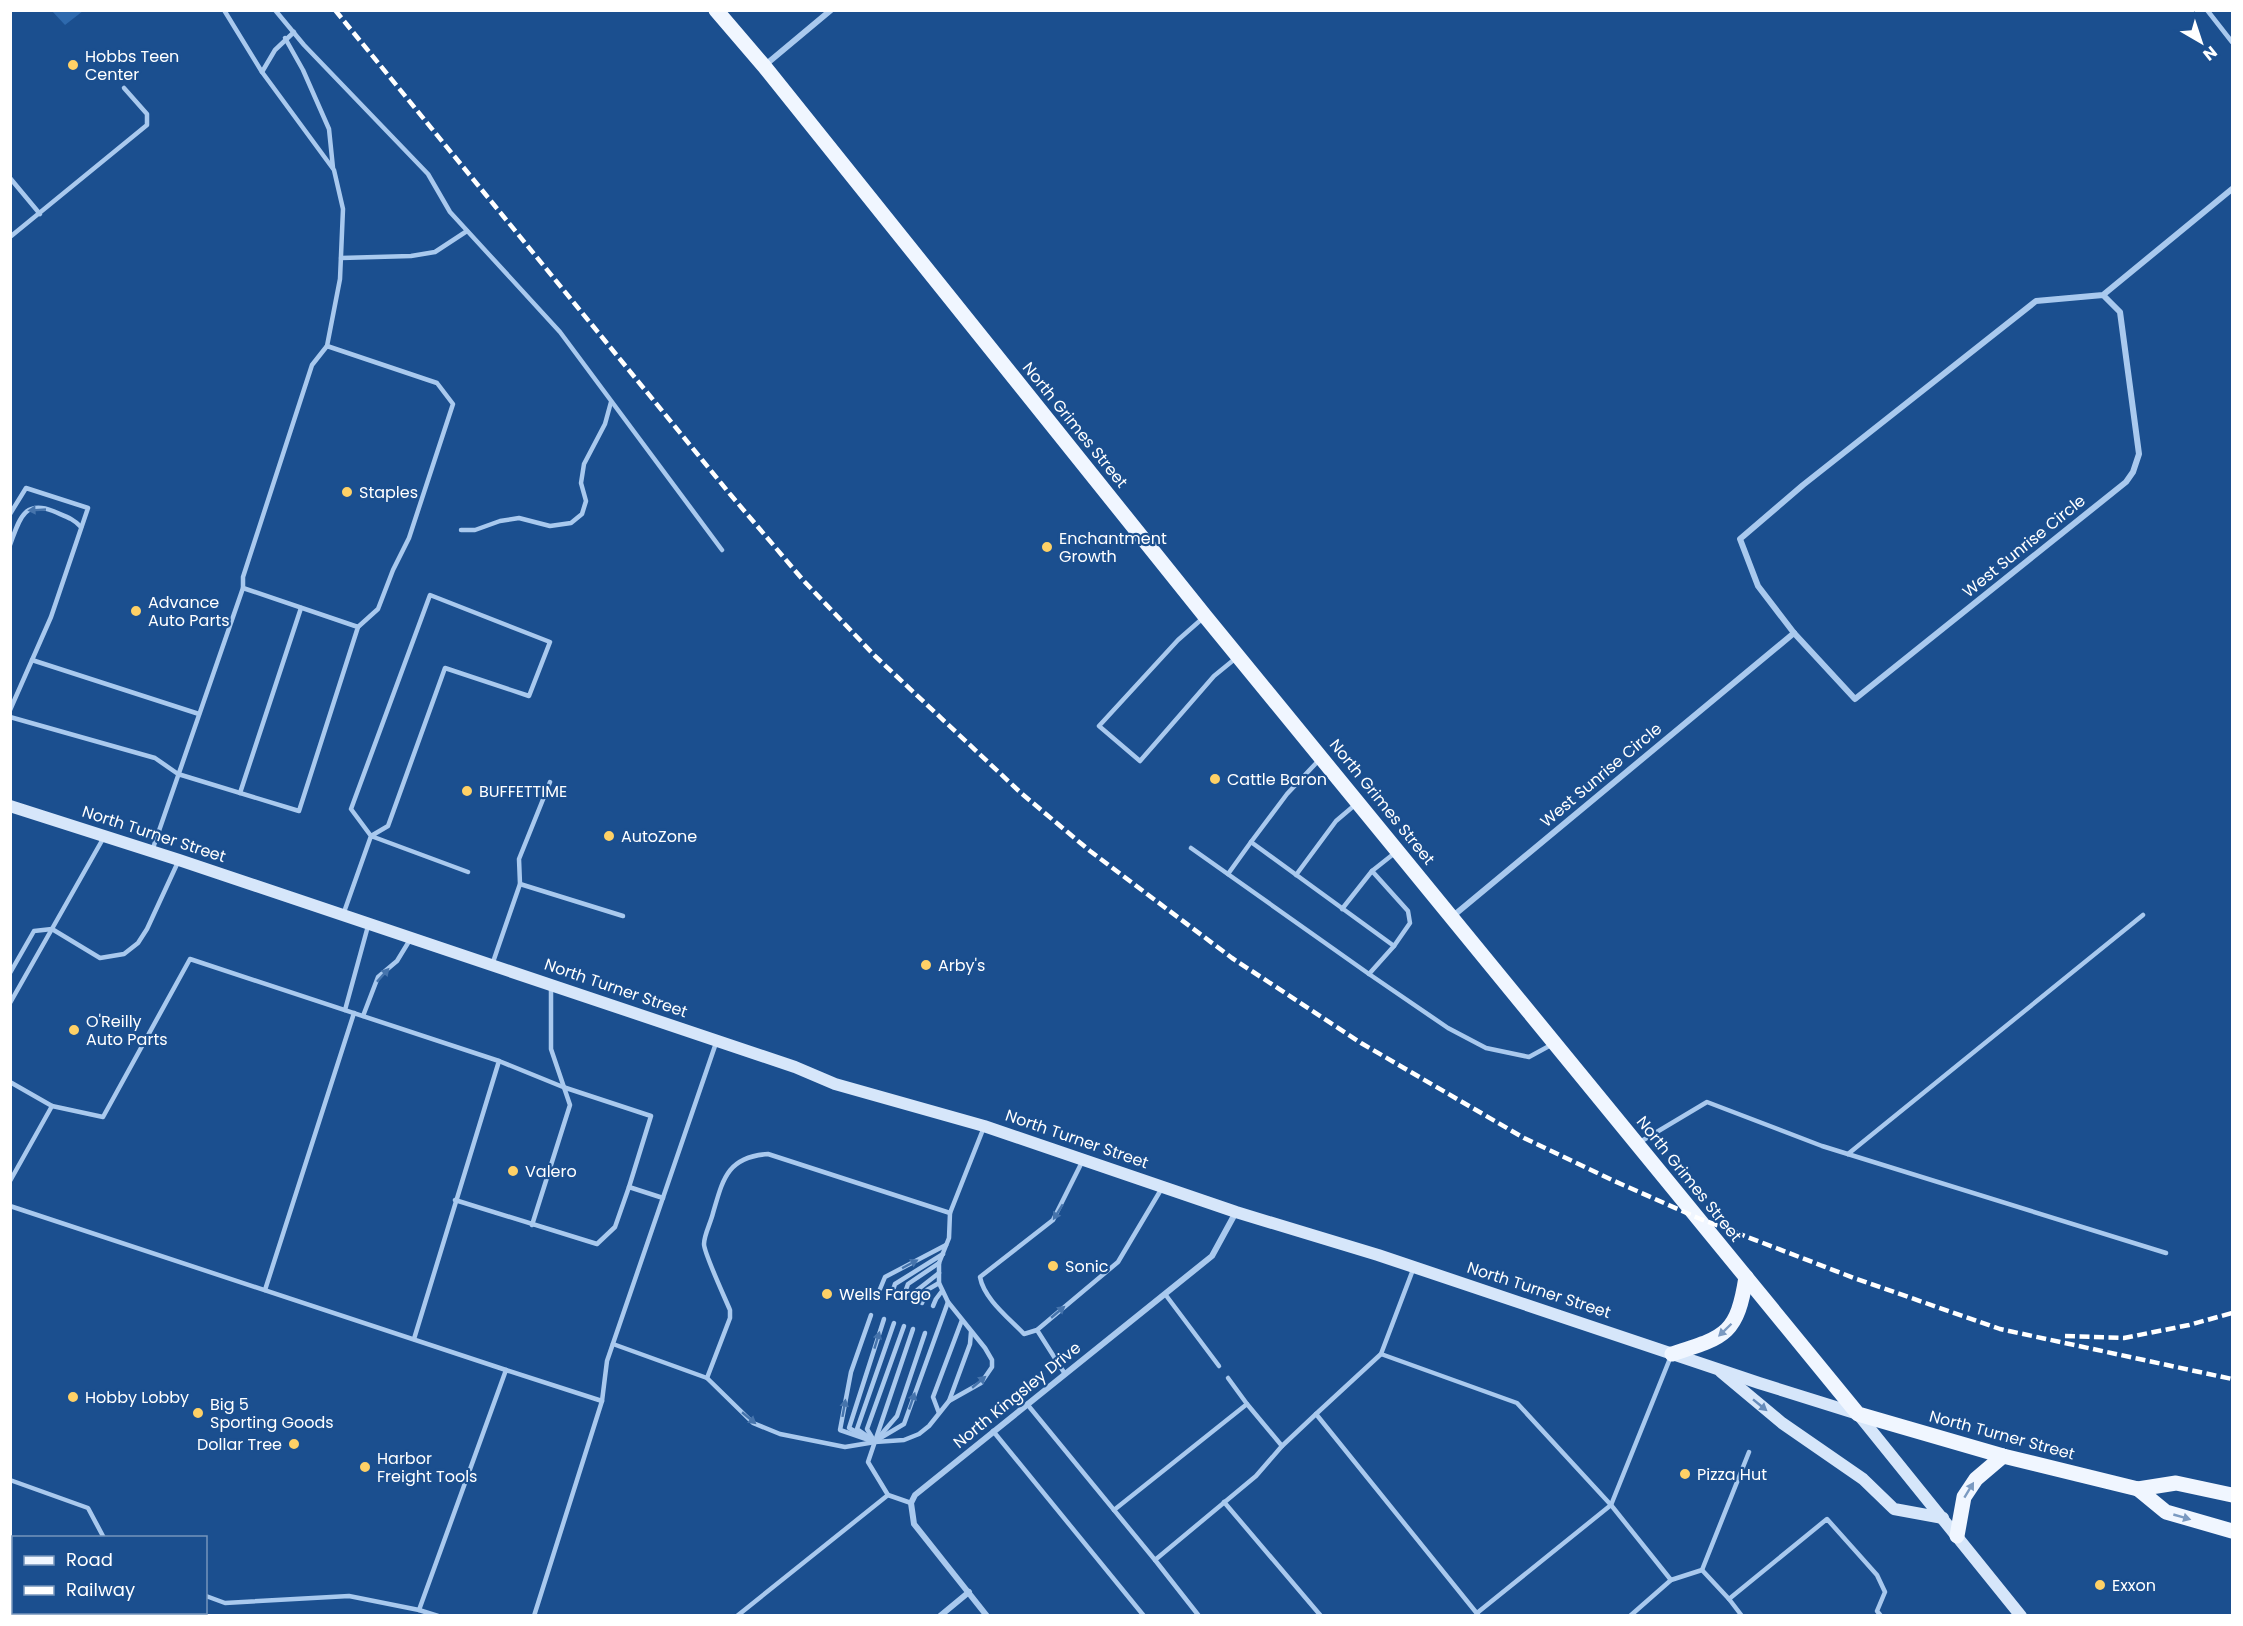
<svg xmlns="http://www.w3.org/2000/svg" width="2243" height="1626" viewBox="0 0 2243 1626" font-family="Poppins,sans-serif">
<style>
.green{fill:#2e69ad}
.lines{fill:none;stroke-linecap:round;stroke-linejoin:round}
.service{stroke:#a9c9ee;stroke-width:4.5}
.minor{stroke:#a9c9ee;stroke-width:6}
.secondary{stroke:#d6e6fa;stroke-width:12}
.primary{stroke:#f0f6ff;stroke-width:15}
.rail{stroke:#fff;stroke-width:4.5;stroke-dasharray:10 4.5;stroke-linecap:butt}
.oneway{fill:#4674ac}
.oneway2{fill:#7b9ac1}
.oneway3{fill:#668bba}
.poi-dot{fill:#ffd166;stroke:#1b4f8f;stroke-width:2}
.labels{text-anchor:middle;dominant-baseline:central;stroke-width:4.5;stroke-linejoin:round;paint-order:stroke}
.poi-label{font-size:16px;fill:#fff;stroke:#1b4f8f;text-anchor:start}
.street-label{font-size:16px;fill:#fff;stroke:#1b4f8f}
</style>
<rect width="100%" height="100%" fill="#1b4f8f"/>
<path class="green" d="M52 11H83L65 25Z"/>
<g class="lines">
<g class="service">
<path d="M224 10 262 72 334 170 343 209 340 279 327 346"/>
<path d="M275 10 304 45 428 174 450 212 560 332 722 550"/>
<path d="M2207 10 2232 42"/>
<path d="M285 38 303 70 329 129 333 168"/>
<path d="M262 72 275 50 294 32"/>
<path d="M10 178 40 214"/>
<path d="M10 237 147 125V114L124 88"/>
<path d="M341 258 411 256 435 252 467 231"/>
<path d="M10 514 26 488 88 508 51 617 10 710"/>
<path d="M461 530H475L500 521 519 518 550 526 571 523 582 514 586 501 581 483 584 464 605 424 611 402"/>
<path d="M10 545C19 521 23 499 53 511 64 516 73 518 81 527"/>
<path d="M243 588V577L312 365 327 346 437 383 453 404 409 538 393 570 378 609 358 627"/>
<path d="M1203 618 1178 640 1099 726 1140 761 1214 676 1236 658"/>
<path d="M32 660 199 714"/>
<path d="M10 717 155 758 178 774 299 811 358 627 243 588 152 851"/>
<path d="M1320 759 1287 794 1251 842C1299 877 1346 911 1394 946L1410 923 1408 911 1372 871 1342 909"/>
<path d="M240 793 301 608"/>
<path d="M1191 848 1369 974 1394 946"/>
<path d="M1372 871 1396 852"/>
<path d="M1228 874 1251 842"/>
<path d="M1296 875 1336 821 1356 804"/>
<path d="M520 884 623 916"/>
<path d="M343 915 371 836 388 826 445 668 529 696 550 642 430 595 351 809 371 836 468 872"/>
<path d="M492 965 520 884 519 859 550 782"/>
<path d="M10 973 34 931 52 929 100 958 124 954 138 943 147 929 178 862"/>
<path d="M1369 974 1448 1028 1486 1048 1529 1057 1551 1045"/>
<path d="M10 1003 104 837"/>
<path d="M345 1010 368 926"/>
<path d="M363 1016 378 977 397 961 411 938"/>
<path d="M499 1061 563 1087 651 1116 629 1187"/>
<path d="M10 1082 52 1106 10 1181"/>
<path d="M52 1106 103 1117 190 959 499 1061 414 1339"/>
<path d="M1640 1142 1707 1102 1822 1146 2166 1253"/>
<path d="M1848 1154 2143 915"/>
<path d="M1082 1162 1053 1220 980 1277C984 1299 1009 1318 1024 1334L1037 1330 1118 1262 1162 1188"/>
<path d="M455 1200 597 1244 615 1227 629 1187 663 1198"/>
<path d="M10 1206 506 1370"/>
<path d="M532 1225 570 1105 551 1049V988"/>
<path d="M1414 1267 1381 1354 1316 1414 1479 1616"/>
<path d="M880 1289 885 1277 946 1245"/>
<path d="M265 1290 354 1013"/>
<path d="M892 1293 895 1284 943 1254"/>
<path d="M1165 1294 1219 1366"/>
<path d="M903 1298 908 1284 939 1263"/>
<path d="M913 1300 916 1291 939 1273"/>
<path d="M922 1303 927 1290 939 1283"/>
<path d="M933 1306 936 1299 942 1291"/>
<path d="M871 1315 851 1372 840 1430 872 1441"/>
<path d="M1037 1330 1065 1374"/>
<path d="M613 1344 707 1378 753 1423 780 1434 845 1447 875 1442 904 1440 919 1434 929 1426 949 1401 981 1383 992 1367V1360L985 1348 948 1302 939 1283V1263L949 1238 950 1213 984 1127"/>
<path d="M1381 1354 1517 1403 1611 1505 1671 1580 1630 1616"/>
<path d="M707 1378 730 1318V1310C725 1298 704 1253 704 1244 704 1235 711 1222 713 1213 723 1179 727 1157 768 1154L950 1213"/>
<path d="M1228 1378 1247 1404"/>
<path d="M949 1401 970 1344 971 1332"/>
<path d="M1027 1404 1155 1560 1256 1476 1282 1446 1316 1414"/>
<path d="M939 1413 933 1397 962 1320"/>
<path d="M993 1431 1144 1616"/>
<path d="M862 1435 849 1428 884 1319"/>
<path d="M879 1437 897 1416 925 1333"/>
<path d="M870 1438 857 1429 894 1323"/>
<path d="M873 1439 867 1429 904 1326"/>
<path d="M877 1440 904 1424 948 1302"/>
<path d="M10 1480 88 1508 104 1538"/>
<path d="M1224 1502 1321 1616"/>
<path d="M911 1503 888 1495 868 1462 913 1329"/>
<path d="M1114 1510 1247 1404 1282 1446"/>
<path d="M10 1550 14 1553"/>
<path d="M1155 1560 1199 1616"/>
<path d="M1702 1570 1749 1452"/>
<path d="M1671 1580 1702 1570 1729 1599"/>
<path d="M206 1596 225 1603 349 1596 419 1610"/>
<path d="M69 1612 72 1616"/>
<path d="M1477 1613 1611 1505 1671 1356"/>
<path d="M438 1616 419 1610 506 1370 602 1401"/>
<path d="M534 1616 602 1401 607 1361 716 1043"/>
<path d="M737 1616 888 1495"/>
<path d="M1742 1616 1729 1599 1827 1519 1877 1575 1885 1592 1877 1611 1881 1616"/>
</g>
<g class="minor">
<path d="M764 66 831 10"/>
<path d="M2103 295 2120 312 2139 454 2133 472 2126 482 1855 699 1794 633 1758 586 1740 539 1803 485 2036 301 2103 295 2232 189"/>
<path d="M1453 916 1794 633"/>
<path d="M940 1616 969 1592"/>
<path d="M987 1616 914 1524 911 1503 915 1495 1212 1256 1236 1212"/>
</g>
<g class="secondary">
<path d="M10 806 179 860 795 1067 835 1084 984 1126 1236 1212 1378 1255 1759 1383 1858 1414 2021 1616"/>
<path d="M1721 1372 1782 1423 1863 1479 1894 1509 1943 1518"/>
</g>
<g class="primary">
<path d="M716 10 764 66 1205 616 1858 1414 2003 1456 2138 1489 2176 1483 2232 1495"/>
<path d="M1672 1354C1725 1337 1737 1335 1746 1277"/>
<path d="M2138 1489 2166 1512 2232 1531"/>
<path d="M1957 1536 1964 1497 1976 1479 2003 1456"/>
</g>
<g class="rail">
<path d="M335 10 730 494 803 580 875 656 1021 793 1090 851 1232 958 1361 1043 1524 1138 1612 1180 1698 1218 1854 1278 2000 1329 2232 1379"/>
<path d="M2065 1336 2124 1338 2189 1325 2232 1313"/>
</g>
</g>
<defs><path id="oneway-solid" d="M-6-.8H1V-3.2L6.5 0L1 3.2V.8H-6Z" transform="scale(1.5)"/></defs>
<g class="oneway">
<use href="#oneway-solid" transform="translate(37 510) rotate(177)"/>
<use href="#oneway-solid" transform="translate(383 975) rotate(-48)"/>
<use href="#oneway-solid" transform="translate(1058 1212) rotate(122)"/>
<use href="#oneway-solid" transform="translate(910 1264) rotate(-28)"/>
<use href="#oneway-solid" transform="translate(1058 1312) rotate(-40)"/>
<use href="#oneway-solid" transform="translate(877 1340) rotate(-73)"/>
<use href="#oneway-solid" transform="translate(979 1382) rotate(-40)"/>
<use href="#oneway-solid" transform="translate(912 1401) rotate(-71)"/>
<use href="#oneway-solid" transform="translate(844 1408) rotate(-80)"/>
<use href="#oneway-solid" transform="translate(749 1418) rotate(40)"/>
</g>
<g class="oneway2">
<use href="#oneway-solid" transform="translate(1725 1330) rotate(136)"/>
<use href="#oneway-solid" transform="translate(1969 1490) rotate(-59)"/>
<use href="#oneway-solid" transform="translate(2182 1517) rotate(16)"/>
</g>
<use class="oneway3" href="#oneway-solid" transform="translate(1760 1405) rotate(39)"/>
<g class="poi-dot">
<circle cx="73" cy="65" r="6"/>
<circle cx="347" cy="492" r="6"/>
<circle cx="1047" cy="547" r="6"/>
<circle cx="136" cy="611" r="6"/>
<circle cx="1215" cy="779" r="6"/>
<circle cx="467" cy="791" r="6"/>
<circle cx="609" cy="836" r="6"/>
<circle cx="926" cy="965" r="6"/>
<circle cx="74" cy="1030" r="6"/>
<circle cx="513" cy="1171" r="6"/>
<circle cx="1053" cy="1266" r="6"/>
<circle cx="827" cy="1294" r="6"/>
<circle cx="73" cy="1397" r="6"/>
<circle cx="198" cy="1413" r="6"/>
<circle cx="294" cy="1444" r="6"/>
<circle cx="365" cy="1467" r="6"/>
<circle cx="1685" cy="1474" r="6"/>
<circle cx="2100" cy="1585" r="6"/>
</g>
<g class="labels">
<g class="poi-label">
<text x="85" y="56">Hobbs Teen<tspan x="85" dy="18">Center</tspan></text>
<text x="359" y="492">Staples</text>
<text x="1059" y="538">Enchantment<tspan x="1059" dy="18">Growth</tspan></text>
<text x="148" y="602">Advance<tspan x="148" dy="18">Auto Parts</tspan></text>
<text x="1227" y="779">Cattle Baron</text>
<text x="479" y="791">BUFFETTIME</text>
<text x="621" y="836">AutoZone</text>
<text x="938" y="965">Arby's</text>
<text x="86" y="1021">O'Reilly<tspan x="86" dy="18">Auto Parts</tspan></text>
<text x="525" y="1171">Valero</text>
<text x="1065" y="1266">Sonic</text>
<text x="839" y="1294">Wells Fargo</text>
<text x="85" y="1397">Hobby Lobby</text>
<text x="210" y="1404">Big 5<tspan x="210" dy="18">Sporting Goods</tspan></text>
<text x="282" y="1444" text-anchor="end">Dollar Tree</text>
<text x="377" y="1458">Harbor<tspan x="377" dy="18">Freight Tools</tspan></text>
<text x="1697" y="1474">Pizza Hut</text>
<text x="2112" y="1585">Exxon</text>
</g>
<g class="street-label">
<text transform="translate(1075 425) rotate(51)">North Grimes Street</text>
<text transform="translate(2024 546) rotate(-39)">West Sunrise Circle</text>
<text transform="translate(1601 775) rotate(-40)">West Sunrise Circle</text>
<text transform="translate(1382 802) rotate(51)">North Grimes Street</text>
<text transform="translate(154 834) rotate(18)">North Turner Street</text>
<text transform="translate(616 988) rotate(19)">North Turner Street</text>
<text transform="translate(1077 1139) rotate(19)">North Turner Street</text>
<text transform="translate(1689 1179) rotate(51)">North Grimes Street</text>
<text transform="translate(1539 1290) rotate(18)">North Turner Street</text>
<text transform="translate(1017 1395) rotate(-39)">North Kingsley Drive</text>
<text transform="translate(2002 1435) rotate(15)">North Turner Street</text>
</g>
</g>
<rect width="2243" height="1626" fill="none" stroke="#ffffff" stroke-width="24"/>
<rect x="12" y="1536" width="195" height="78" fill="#1b4f8f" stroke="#7695bc" stroke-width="1.5"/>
<rect x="24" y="1556" width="30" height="9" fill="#f0f6ff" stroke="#7695bc" stroke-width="1.5"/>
<text x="66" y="1566" font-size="18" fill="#ffffff">Road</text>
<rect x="24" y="1586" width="30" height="9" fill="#ffffff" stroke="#7695bc" stroke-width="1.5"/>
<text x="66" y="1596" font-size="18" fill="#ffffff">Railway</text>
<g transform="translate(2201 42) rotate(141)" stroke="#1b4f8f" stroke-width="4.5" paint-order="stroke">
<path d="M0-4.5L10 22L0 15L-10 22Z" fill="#ffffff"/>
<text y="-9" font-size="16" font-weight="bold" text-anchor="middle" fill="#ffffff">N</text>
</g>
</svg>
